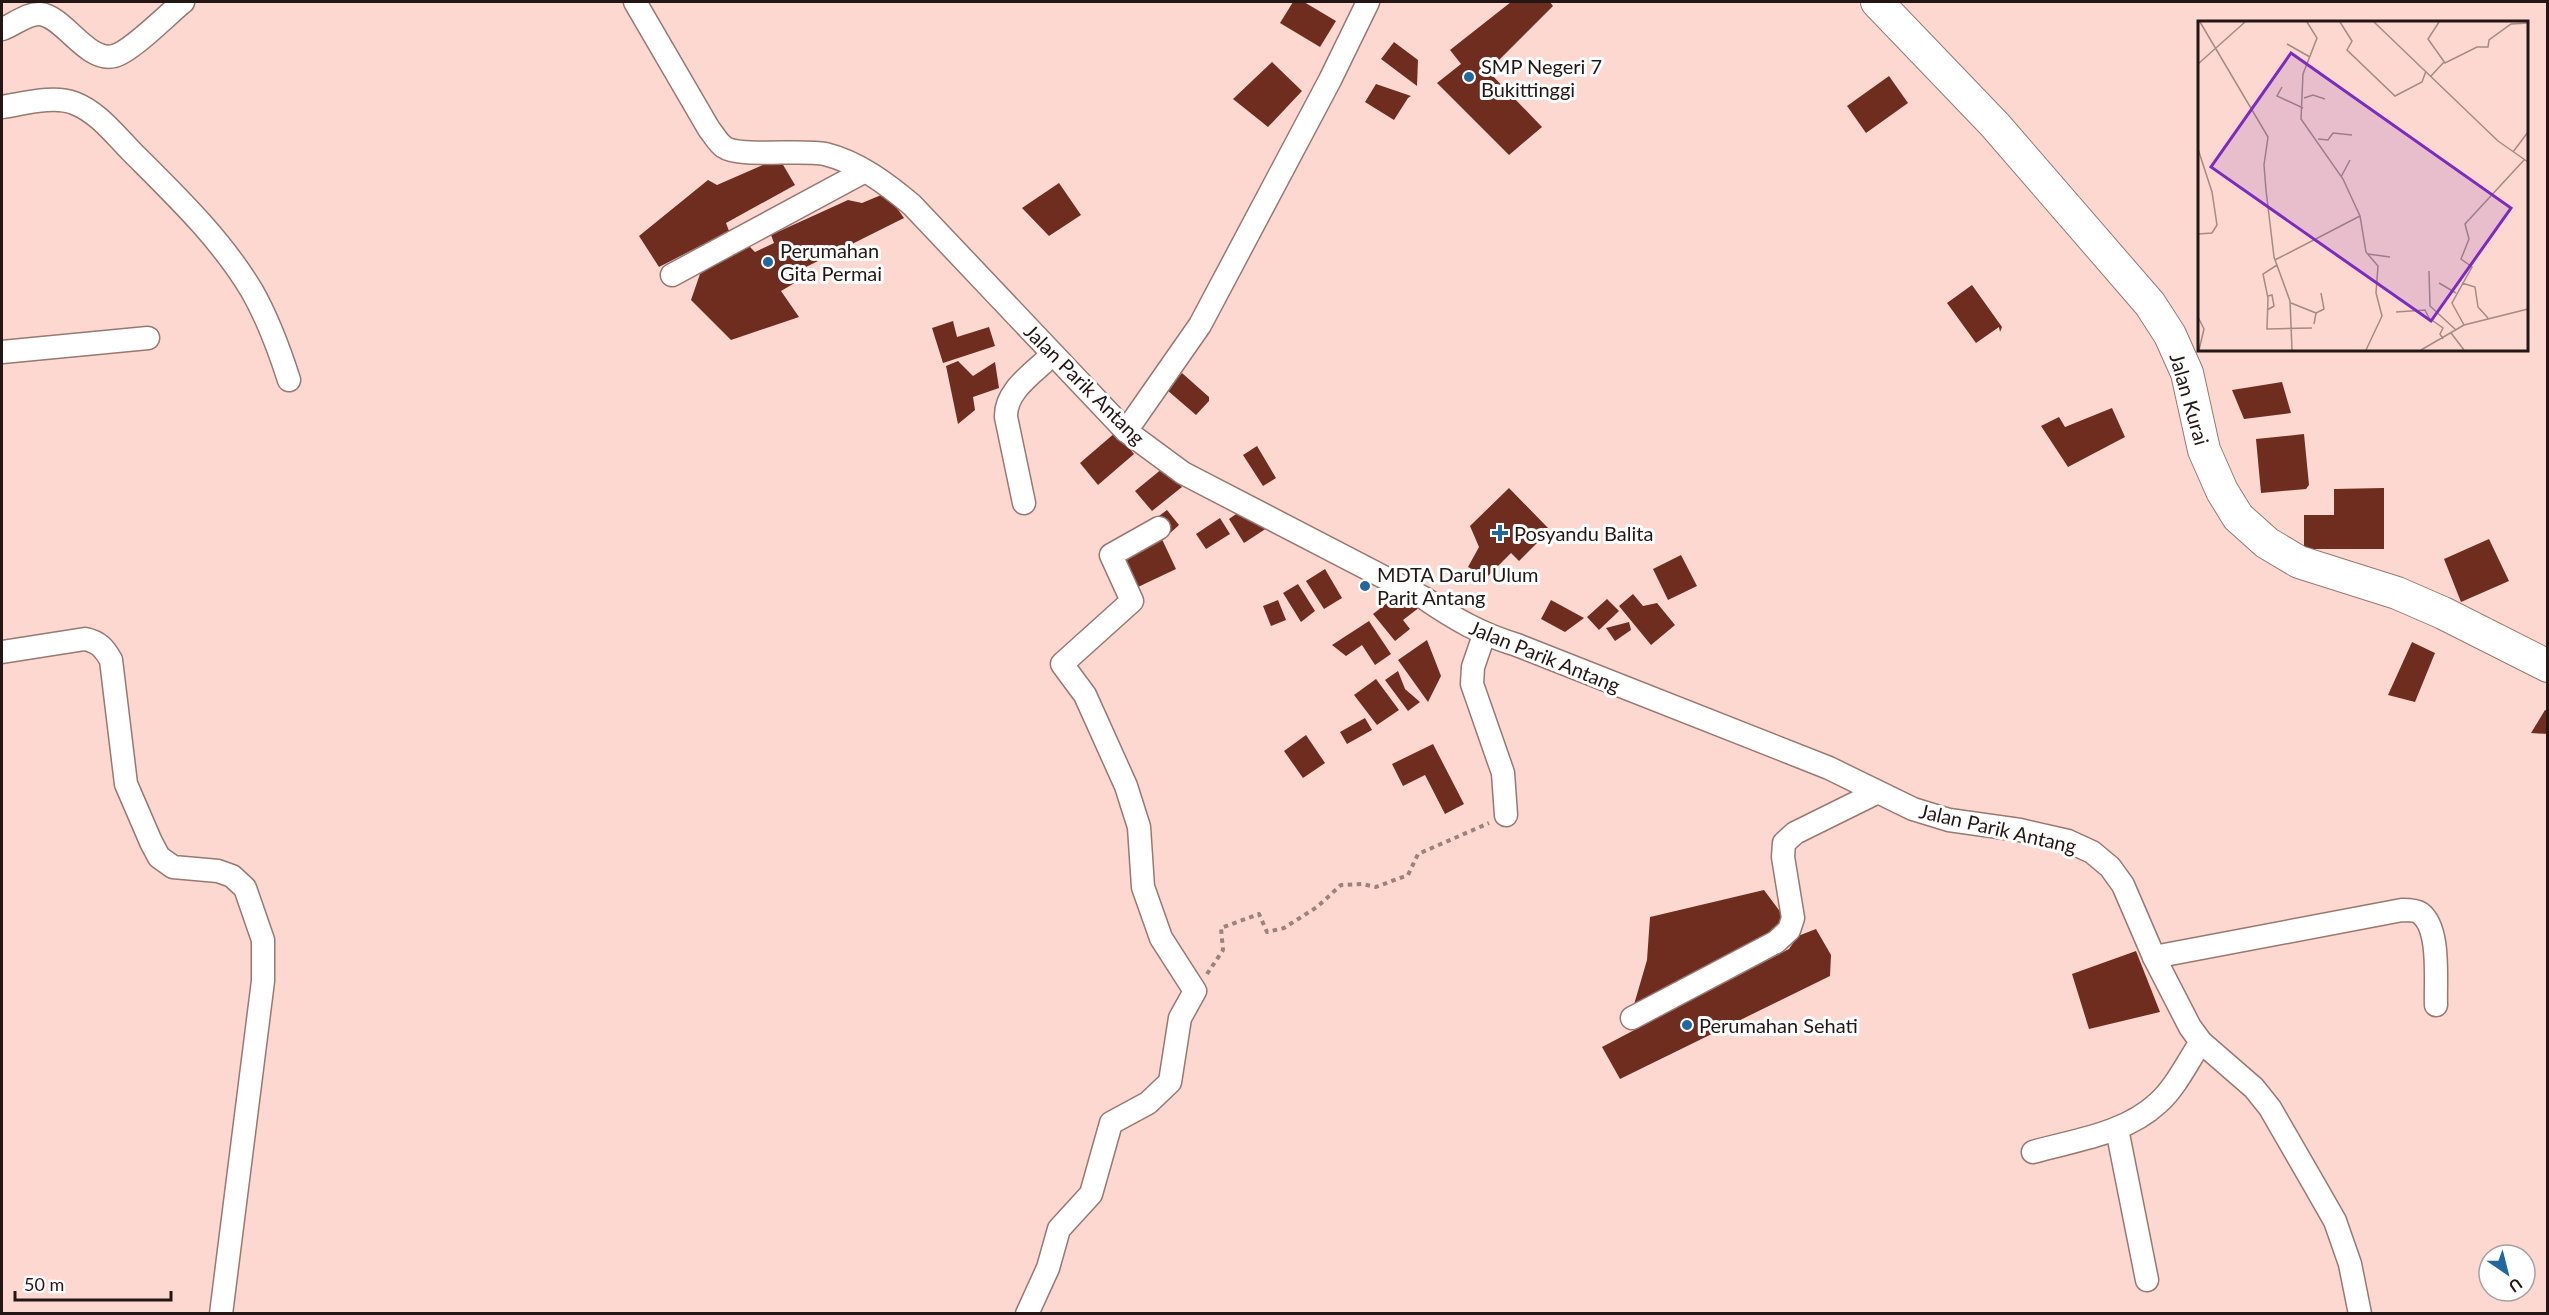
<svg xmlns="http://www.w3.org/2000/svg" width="2549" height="1315" viewBox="0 0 2549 1315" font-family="Lato,sans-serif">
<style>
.building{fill:#6e2d1f}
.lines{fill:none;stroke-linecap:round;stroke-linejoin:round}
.street-casing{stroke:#987871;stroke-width:25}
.secondary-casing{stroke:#987871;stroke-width:34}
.path{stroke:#9c827d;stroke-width:4;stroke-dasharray:4.5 4.5;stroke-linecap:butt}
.street{stroke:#fff;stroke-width:22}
.secondary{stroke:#fff;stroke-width:32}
.poi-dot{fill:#23689d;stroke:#fff;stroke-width:2}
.labels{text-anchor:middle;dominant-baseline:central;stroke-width:6;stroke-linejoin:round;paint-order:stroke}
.poi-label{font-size:20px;fill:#231614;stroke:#fff;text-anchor:start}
.street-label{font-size:20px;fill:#231614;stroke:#fff}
.inset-road{fill:none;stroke:#a58a85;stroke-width:1.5}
.view{fill:#7b2cbf;fill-opacity:0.15;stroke:#7b2cbf;stroke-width:3}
.inset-edge{fill:none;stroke:#231614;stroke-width:3}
</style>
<rect width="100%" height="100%" fill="#fcd8d0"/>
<g class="building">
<path d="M1293 2H1304L1336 21 1320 47 1280 23Z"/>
<path d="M1511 2H1550L1553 6 1488 71 1542 127 1509 155 1437 83 1461 64 1450 50Z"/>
<path d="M1394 42 1418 60 1417 86 1381 59Z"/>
<path d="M1272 62 1302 91 1268 127 1233 99Z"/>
<path d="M1889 76 1908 103 1866 133 1847 106Z"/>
<path d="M1376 84 1411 96 1408 98 1394 120 1365 102Z"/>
<path d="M779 158 795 185 726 223 729 231 659 267 639 236 708 180 717 185Z"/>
<path d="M1059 183 1081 215 1049 236 1022 208Z"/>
<path d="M886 193 904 218 796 272 798 281 781 291 799 317 731 340 691 300 700 274 748 245 755 252 774 243 771 235 848 200 862 203Z"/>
<path d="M1972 285 2002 327 2000 332 1999 327 1976 343 1947 303Z"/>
<path d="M953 321 957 337 989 327 995 346 943 363 932 328Z"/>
<path d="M958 361 973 376 995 362 999 388 973 397 975 410 958 424 946 366Z"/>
<path d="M1182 373 1209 397V401L1196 415 1167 390Z"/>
<path d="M2282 382 2291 413 2244 419 2232 390Z"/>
<path d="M2112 408 2125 437 2068 467 2041 426 2059 417 2065 427Z"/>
<path d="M1116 432 1134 454 1098 485 1080 463Z"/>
<path d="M2304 434 2309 485 2306 489 2261 493 2256 439Z"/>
<path d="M1257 446 1276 478 1263 486 1243 455Z"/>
<path d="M1163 468 1182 487 1152 511 1135 491Z"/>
<path d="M1509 488 1550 530 1519 561 1511 553 1487 577 1468 567 1479 547 1470 526Z"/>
<path d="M2384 488V549H2304V515H2334V489Z"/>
<path d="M1167 510 1179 525 1168 535 1155 519Z"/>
<path d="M1242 510 1267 528 1244 543 1229 519Z"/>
<path d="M1220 518 1230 534 1206 549 1196 534Z"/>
<path d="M1160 535 1176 569 1138 587 1122 553Z"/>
<path d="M2489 539 2509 581 2461 602 2444 559Z"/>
<path d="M1681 555 1697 586 1668 600 1653 569Z"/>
<path d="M1325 569 1342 598 1324 609 1306 581Z"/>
<path d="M1298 584 1315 611 1301 622 1283 593Z"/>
<path d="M1405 589 1420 607 1403 620 1410 629 1395 641 1373 614Z"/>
<path d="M1633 594 1643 606 1657 603 1675 625 1651 645 1619 606Z"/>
<path d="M1607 599 1619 611 1599 630 1587 617Z"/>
<path d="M1278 600 1286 620 1271 626 1263 606Z"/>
<path d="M1551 600 1584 618 1565 632 1541 619Z"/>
<path d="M1369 621 1391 654 1375 665 1362 645 1346 656 1332 645Z"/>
<path d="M1629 622 1631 630 1615 641 1606 628Z"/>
<path d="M1427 640 1441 676 1428 702 1398 660Z"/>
<path d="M2412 642 2435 653 2415 702 2388 695Z"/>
<path d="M1398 671 1405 689 1420 702 1408 711 1385 680Z"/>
<path d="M1376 679 1399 710 1377 725 1354 695Z"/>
<path d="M2545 710 2548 711V734L2531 733Z"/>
<path d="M1365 718 1372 730 1347 744 1340 732Z"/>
<path d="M1306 735 1325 763 1303 778 1284 751Z"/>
<path d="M1433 744 1464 804 1445 814 1425 775 1403 786 1392 764Z"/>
<path d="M1764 890 1784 917 1780 929 1633 1008 1647 960 1650 917Z"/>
<path d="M1816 929 1831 955 1830 976 1620 1079 1602 1047 1789 949 1798 936Z"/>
<path d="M2136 951 2160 1012 2089 1029 2072 974Z"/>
</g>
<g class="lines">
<g class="street-casing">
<g id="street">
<path d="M635 2 709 129C714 135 718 143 724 147 739 158 801 149 825 154 858 162 887 184 912 205L1126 431 1183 473 1424 598C1456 620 1481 634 1517 645L1829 768 1913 809 1949 820 2020 830 2068 841 2092 852 2110 867 2123 885 2154 957 2190 1027 2201 1042 2254 1088 2270 1108 2315 1186 2335 1221 2350 1264 2360 1314"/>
<path d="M2 29C14 25 27 13 40 14 64 16 87 63 114 56 131 52 168 14 183 2"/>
<path d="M2 107C23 104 53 95 74 103 98 112 115 135 133 153 176 196 221 239 252 291 268 319 279 349 289 380"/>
<path d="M672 275 865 171"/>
<path d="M2 352 148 338"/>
<path d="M1126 431 1200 325 1330 80 1368 2"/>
<path d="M1024 503 1006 417C1005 390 1035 372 1053 354"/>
<path d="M1484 635 1473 667 1472 684 1503 773 1506 815"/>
<path d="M2 652 85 639C99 642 104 648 111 660L126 784 151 842 159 857 173 867 218 871 232 876 245 888 263 940V981L221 1314"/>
<path d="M2154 957 2402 910C2407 910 2416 910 2420 913 2441 928 2435 981 2436 1005"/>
<path d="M1632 1018 1776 942 1789 930 1793 918 1783 857 1784 843 1795 833 1876 793"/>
<path d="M2117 1129 2147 1280"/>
<path d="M2033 1152C2075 1140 2125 1134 2158 1103 2176 1087 2188 1061 2201 1042"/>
<path d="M1027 1314 1048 1268 1059 1229 1091 1194 1111 1123 1148 1103 1170 1082 1180 1018 1195 991 1161 938 1143 887 1139 827 1126 786 1085 695 1062 664 1132 601 1111 555 1159 528"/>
</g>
</g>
<g class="secondary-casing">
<path id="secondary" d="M1877 2 1995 125 2150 304 2170 335 2187 373 2204 450 2222 491 2238 517 2267 543 2299 562 2397 593 2443 613 2548 666"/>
</g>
<path class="path" d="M1207 974 1223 950 1221 928 1259 914 1267 932 1284 928 1317 907 1341 885 1362 884 1376 887 1408 875 1418 854 1489 823"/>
<use href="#street" class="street"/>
<use href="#secondary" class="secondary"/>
</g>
<g class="poi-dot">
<circle cx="1469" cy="77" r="6"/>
<circle cx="768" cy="262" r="6"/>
<path d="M1497 524h6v6h6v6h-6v6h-6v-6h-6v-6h6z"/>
<circle cx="1365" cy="586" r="6"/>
<circle cx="1687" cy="1025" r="6"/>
</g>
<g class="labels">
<g class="poi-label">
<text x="1481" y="66">SMP Negeri 7<tspan x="1481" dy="23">Bukittinggi</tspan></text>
<text x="780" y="250">Perumahan<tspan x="780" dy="23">Gita Permai</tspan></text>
<text x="1514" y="533">Posyandu Balita</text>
<text x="1377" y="574">MDTA Darul Ulum<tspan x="1377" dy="23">Parit Antang</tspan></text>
<text x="1699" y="1025">Perumahan Sehati</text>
</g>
<g class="street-label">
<text transform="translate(1085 384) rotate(45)">Jalan Parik Antang</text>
<text transform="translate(2190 399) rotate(74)">Jalan Kurai</text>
<text transform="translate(1545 656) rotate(22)">Jalan Parik Antang</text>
<text transform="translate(1998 828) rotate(13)">Jalan Parik Antang</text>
</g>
</g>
<g transform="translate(2198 21)">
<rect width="330" height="330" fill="#fcd8d0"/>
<path class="inset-road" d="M2 1 70 116 66 144 68 169 76 236 92 280 94 329M109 1 119 17 105 53 103 98 145 158 162 195 168 231 180 245 178 272 184 295 168 329M142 1 154 20 149 29 197 75 224 61 228 50M176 1 300 120 330 141M241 1 230 18 247 42 279 26H290L291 19 313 3 330 2M89 23 112 36M0 43 47 1M233 55 246 41M84 66 79 75 105 87M106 77 115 74 127 78M120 118 130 119 135 112 154 114M0 128 14 171 19 204 14 212 0 213M315 131 330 111M143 156 152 139M170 233 192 236M77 239 162 195M79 244 65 253 70 277 69 308 114 307M231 250 232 285 258 309M241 262 258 272M264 262 277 266 280 286 290 297M93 282 118 292M69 289 76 285 74 274 70 275M198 291 227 289 231 297 245 307 242 313 245 318M0 296 6 308 1 329M116 303 118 292 126 288 123 272M266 304 254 282 274 246 263 238 271 218 267 203 326 139M253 312 266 329M223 329 266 304 330 288"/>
<path class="view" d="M93 32 313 187 233 300 13 146Z"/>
<rect width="330" height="330" class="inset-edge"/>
</g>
<rect width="2549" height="1315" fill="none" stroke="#231614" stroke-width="6"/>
<g transform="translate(2507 1273) rotate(145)"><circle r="28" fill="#ffffff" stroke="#a7a2a1" stroke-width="1.5"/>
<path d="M0-4.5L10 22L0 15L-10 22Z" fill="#23689d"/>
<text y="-9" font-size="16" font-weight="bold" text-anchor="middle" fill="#231614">U</text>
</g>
<path d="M15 1291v9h156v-9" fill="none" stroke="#231614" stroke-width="3"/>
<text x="24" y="1291" font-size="18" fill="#231614" stroke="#ffffff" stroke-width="4.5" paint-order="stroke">50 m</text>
</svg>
